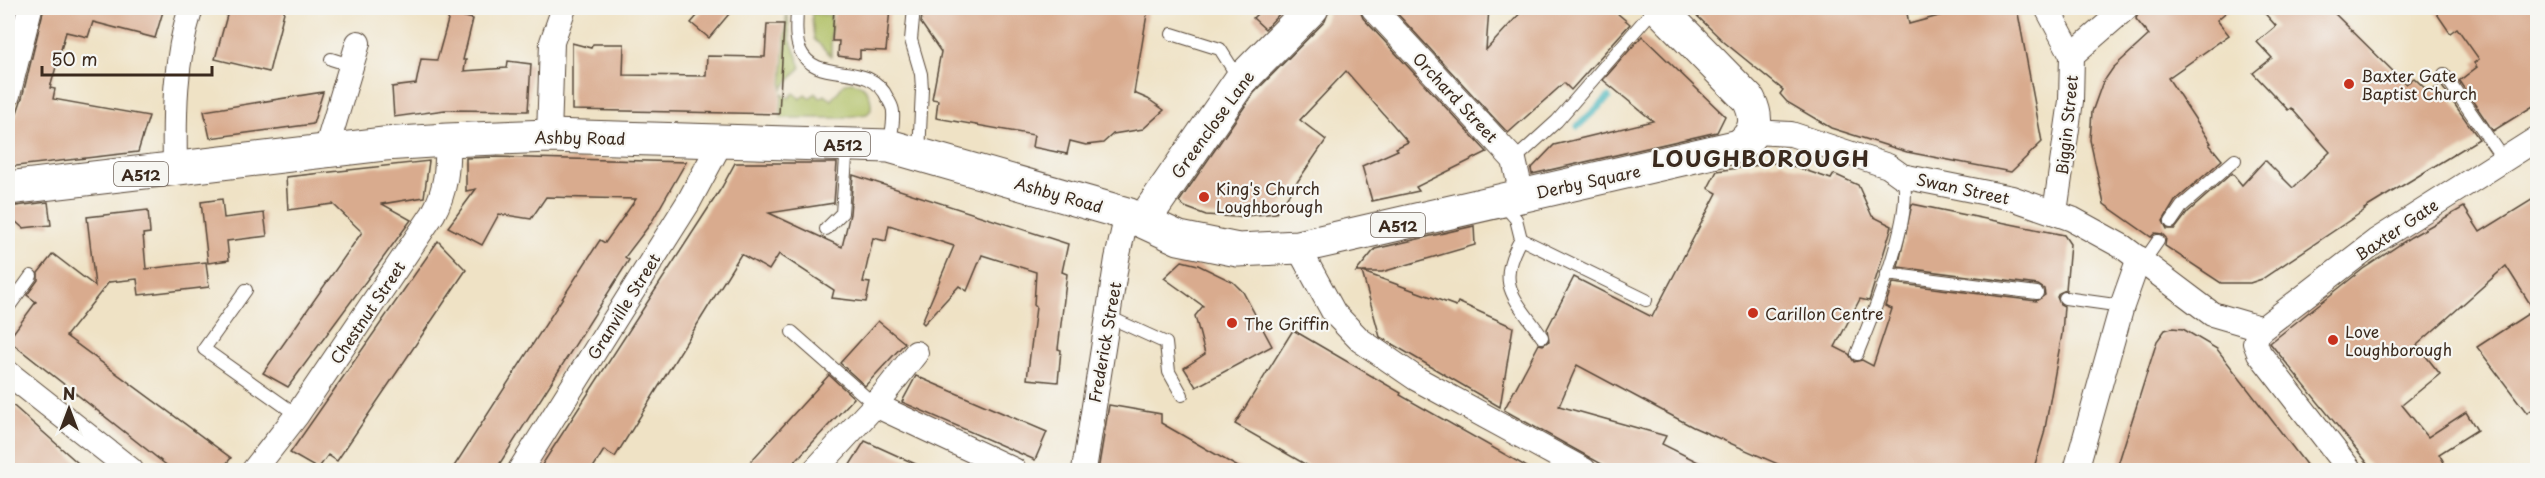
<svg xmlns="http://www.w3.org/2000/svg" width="2545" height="478" viewBox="0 0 2545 478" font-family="'Playpen Sans',sans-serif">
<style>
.green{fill:#aebe61;stroke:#747440;stroke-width:1.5}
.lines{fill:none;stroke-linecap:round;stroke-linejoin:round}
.stream{stroke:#44b4ba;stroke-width:7}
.building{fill:#d9ab8e}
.lane-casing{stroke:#564637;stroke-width:14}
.street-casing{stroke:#564637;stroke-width:26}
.primary-casing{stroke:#564637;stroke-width:35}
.lane{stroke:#fff;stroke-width:12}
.street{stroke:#fff;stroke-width:24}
.primary{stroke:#fff;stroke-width:33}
.poi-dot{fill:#c8321e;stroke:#f6f6f2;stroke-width:2}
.labels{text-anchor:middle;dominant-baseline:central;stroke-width:4.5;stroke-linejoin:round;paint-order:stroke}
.shield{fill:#f6f6f2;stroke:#73675e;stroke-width:1.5}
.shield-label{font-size:15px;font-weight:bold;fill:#3b2a1e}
.poi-label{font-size:16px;fill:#3b2a1e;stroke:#f6f6f2;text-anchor:start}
.street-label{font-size:16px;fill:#3b2a1e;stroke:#f6f6f2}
.district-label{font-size:22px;font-weight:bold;letter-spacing:1.5px;fill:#3b2a1e;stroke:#f6f6f2}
</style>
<rect width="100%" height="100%" fill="#f6f6f2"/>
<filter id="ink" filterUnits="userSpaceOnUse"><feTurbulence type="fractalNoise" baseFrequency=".0167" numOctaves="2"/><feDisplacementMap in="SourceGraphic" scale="12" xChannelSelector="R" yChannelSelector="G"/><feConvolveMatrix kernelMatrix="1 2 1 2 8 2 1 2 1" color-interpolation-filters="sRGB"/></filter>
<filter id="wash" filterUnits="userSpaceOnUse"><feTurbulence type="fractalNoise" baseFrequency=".008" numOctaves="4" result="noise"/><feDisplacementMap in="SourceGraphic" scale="24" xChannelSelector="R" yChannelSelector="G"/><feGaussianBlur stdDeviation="1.35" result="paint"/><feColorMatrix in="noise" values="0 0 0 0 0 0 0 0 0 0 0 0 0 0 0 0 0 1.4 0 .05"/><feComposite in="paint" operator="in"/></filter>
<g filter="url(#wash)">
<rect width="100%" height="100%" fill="#efe2c5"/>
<g class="green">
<path d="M787 8 790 39 801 67 782 89Z"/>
<path d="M811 8H814L815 14 831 15V56L814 39Z"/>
<path d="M852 82C867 85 872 95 871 110L867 114 839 118H781L782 94 789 98 794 93 800 99 805 94 810 98 815 93 820 98 825 95 831 100 845 83Z"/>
</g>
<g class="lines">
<path class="stream" d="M1578 126 1608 98"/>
</g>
<g id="blocks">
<g class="building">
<path d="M44 8H164L155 38 93 22 88 37 66 32 50 88 55 89 53 99 149 116 138 152 8 167V133H10L22 98Z"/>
<path d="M229 8H285L269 72 215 59Z"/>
<path d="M704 8H734L709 38 691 23Z"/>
<path d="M834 8H890L886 51 860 50V59L838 56 839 41H832Z"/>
<path d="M923 8H1148L1134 93 1148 99 1164 110 1143 129 1113 134 1103 143 1086 145 1070 141 1067 154 1032 147 1034 135 936 118 938 100 932 99 941 52 921 23Z"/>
<path d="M1263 8 1284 9 1265 29 1253 18Z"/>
<path d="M1330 8H1359L1363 18 1487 152 1416 187 1419 191 1372 201 1362 166 1398 150 1396 148 1408 142 1346 71 1300 120 1326 140 1276 213 1235 217 1206 215 1185 207 1179 202 1254 93 1325 21Z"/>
<path d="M1392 8H1489L1486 50 1525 8H1611L1630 24 1571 90 1564 83 1508 133Z"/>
<path d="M1689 8H1906L1909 24 1968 8H2017L2042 142 2011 172 1907 152 1831 128 1787 102 1780 94 1783 90 1724 42Z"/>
<path d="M2140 8H2231L2217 20 2229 35 2168 78 2211 143 2209 144 2222 160 2175 201 2163 221 2167 229H2175L2188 212 2232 173 2242 185 2265 160 2293 188 2330 152 2291 108 2288 110 2253 73 2272 58 2257 42 2276 26 2260 8H2329L2406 84 2414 78 2429 92 2441 85 2479 139 2364 209 2365 210 2262 279 2250 283H2221L2165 246 2166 238 2162 234 2155 233 2151 237 2104 204 2090 140 2092 112 2102 84 2113 68 2149 35 2136 19Z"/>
<path d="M2433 8H2538V103L2493 131 2459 81 2477 67 2474 63 2479 59 2457 28 2450 33Z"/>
<path d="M450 13 473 19 463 60H466L464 71 507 68 508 61 531 64 528 111 445 110 394 117 392 87 416 84 421 59 437 60Z"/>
<path d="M767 24H784L779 114 572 110V43L591 48 593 44H624L623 75 706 76 707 56 765 57Z"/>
<path d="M1642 36 1725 116 1717 132 1532 174 1531 169 1554 145 1653 121 1603 80Z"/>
<path d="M323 92 313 124 210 138 204 111Z"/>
<path d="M494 157 686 162 651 223 625 257 629 260 495 471H451L600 240 605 243 636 199 546 197 531 219 499 214 482 245 448 227 476 189 466 191V158Z"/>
<path d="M429 161 424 197 382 204 411 220 288 387 263 373 362 232 333 204 288 210 286 177Z"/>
<path d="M1781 162 1831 179 1834 174 1858 185 1872 216 1892 226 1869 301 1860 299 1835 347 1849 354 1854 362 1862 360 1873 366 1892 309 1885 306 1893 283 2036 301 2045 295 2044 289 2038 285 1898 267 1912 204 2064 235 2070 244 2066 290 2059 293 2057 297 2060 304 2064 306 2062 334 2044 434 2033 471H1794L1693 427 1577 365 1559 406 1666 436 1662 444 1716 471H1614L1504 410 1539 344 1543 345 1549 341 1547 329 1574 277 1652 317 1717 193 1708 188 1717 171Z"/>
<path d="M735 163H837L834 203 769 213 842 247 850 214 853 175 1068 244 1062 272 1067 274 1058 349 1061 350 1058 382 1027 379 1036 307 1034 305 1036 272 982 255 967 291 959 286 924 324 922 322 954 246 889 225 886 241 873 238 863 282 870 283 866 302 832 298 834 290 779 254 769 270 741 254 615 457 604 450 591 471H538L722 187Z"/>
<path d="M2538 196V406L2527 413 2477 347 2534 310 2506 266 2417 345 2440 374 2402 405 2428 437 2466 412 2477 430 2439 454 2449 471H2374L2270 343 2363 269 2411 237 2464 207 2480 232Z"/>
<path d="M222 199 224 218 264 213 267 236 227 241 229 260 208 263 201 202Z"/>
<path d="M48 202 51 225 23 228 8 215V207Z"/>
<path d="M148 210 150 233 143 234 146 269 206 262 209 287 139 295 137 279 109 282 66 336 231 458 220 471H174L8 340 36 302 27 295 38 280V273L53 254 95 286 87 217Z"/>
<path d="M1474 226 1475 245 1382 272H1363L1456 306 1458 302 1513 327 1500 407 1380 337 1362 272H1356L1375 249Z"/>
<path d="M438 241 466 270 337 461 328 455 318 469 290 453Z"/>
<path d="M1182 261 1198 265 1233 282 1243 292 1272 346 1196 387 1184 368 1205 354 1195 316 1203 306 1164 278Z"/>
<path d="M878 321 905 343 865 386 840 363Z"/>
<path d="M2172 328 2183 329 2217 349 2311 471H2116L2157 341 2165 330Z"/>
<path d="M1293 330 1401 393 1400 395 1534 471H1317L1235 424Z"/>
<path d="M829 375 854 398 786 471H742Z"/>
<path d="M916 376 1047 432 1035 460 902 402Z"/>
<path d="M8 401 87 471H8Z"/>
<path d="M1109 405 1161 414V423L1245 471H1098Z"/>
<path d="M865 441 931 471H846Z"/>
</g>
</g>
</g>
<g filter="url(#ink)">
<use href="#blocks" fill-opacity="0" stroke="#564637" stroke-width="1.5"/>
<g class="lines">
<g class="lane-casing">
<g id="lane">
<path d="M797 8C797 20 794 37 800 50 817 87 869 57 888 99 890 103 893 107 893 112 894 122 891 134 890 144"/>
<path d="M914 8 911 40 921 74 922 89 919 154"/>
<path d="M1172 34 1220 49 1239 79"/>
<path d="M331 59 350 65"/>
<path d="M2444 74 2503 159"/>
<path d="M1514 160 1557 121 1655 8"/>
<path d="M1503 204 1516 219 1521 239C1494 285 1515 298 1542 337"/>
<path d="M2171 222 2182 206 2235 160"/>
<path d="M826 229 842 213 847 145"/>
<path d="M1521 239 1646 300"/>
<path d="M2144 261 2158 241"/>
<path d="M1887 274 2037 293"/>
<path d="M246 290 204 349 297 415"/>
<path d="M2065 298 2122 306"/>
<path d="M8 308 31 276"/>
<path d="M1109 317 1166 343 1169 372 1182 395"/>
<path d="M792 332 875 405"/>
<path d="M1857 354C1871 319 1917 210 1902 176"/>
</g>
</g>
<g class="street-casing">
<g id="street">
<path d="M1373 8 1514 160 1522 196"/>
<path d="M2047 8 2072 55 2071 101 2055 212"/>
<path d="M2072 55 2126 8"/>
<path d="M8 95 30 8"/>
<path d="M1753 132 1791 134 1888 166 1902 176 2012 198 2072 219 2123 247 2212 314 2260 328"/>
<path d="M549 136 552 42 564 8"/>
<path d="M326 150 358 43"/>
<path d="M175 170C174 115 174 60 191 8"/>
<path d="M1298 247 1334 313 1360 340 1417 379 1584 470"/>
<path d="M8 373 131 470"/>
<path d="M875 405 1014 470"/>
<path d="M254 470 297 415 433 214C446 191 448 167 447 140"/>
<path d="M520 470 688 203 722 140"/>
<path d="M815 470 875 405 916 353"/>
<path d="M1084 470 1117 259 1127 214"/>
<path d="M2076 470 2122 306 2139 258"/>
<path d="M2350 470 2259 353 2255 343 2258 332 2376 241 2538 138"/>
</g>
</g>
<g class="primary-casing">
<g id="primary">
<path d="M8 188 384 144 447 140 549 136 889 146 1127 214 1179 238 1238 250 1298 247 1739 146C1757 133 1758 118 1749 100L1659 8"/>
<path d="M1144 220 1240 81 1312 8"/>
</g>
</g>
<use href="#lane" class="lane"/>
<use href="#street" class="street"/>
<use href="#primary" class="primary"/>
</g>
</g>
<g class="poi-dot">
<circle cx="2349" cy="84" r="6"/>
<circle cx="1204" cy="197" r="6"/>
<circle cx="1753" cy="313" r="6"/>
<circle cx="1232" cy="323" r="6"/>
<circle cx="2333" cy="340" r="6"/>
</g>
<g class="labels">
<g class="shield">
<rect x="816" y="132" width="54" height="24" rx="4.5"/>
<rect x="114" y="162" width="54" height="24" rx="4.5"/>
<rect x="1371" y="213" width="54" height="24" rx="4.5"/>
</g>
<g class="shield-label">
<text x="843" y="144">A512</text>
<text x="141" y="174">A512</text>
<text x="1398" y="225">A512</text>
</g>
<g class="poi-label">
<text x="2361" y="75">Baxter Gate<tspan x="2361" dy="18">Baptist Church</tspan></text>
<text x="1216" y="188">King's Church<tspan x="1216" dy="18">Loughborough</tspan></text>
<text x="1765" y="313">Carillon Centre</text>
<text x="1244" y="323">The Griffin</text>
<text x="2345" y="331">Love<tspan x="2345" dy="18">Loughborough</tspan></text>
</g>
<g class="street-label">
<text transform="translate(1456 97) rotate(47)">Orchard Street</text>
<text transform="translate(1212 124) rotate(-54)">Greenclose Lane</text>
<text transform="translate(2066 125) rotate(-84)">Biggin Street</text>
<text transform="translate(580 137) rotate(1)">Ashby Road</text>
<text transform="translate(1588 181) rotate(-12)">Derby Square</text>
<text transform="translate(1963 188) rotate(12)">Swan Street</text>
<text transform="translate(1059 194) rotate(16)">Ashby Road</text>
<text transform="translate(2396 229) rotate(-34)">Baxter Gate</text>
<text transform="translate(623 306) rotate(-58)">Granville Street</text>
<text transform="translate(367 312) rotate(-56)">Chestnut Street</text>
<text transform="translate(1104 342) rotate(-80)">Frederick Street</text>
</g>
<g class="district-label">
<text x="1761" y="157">LOUGHBOROUGH</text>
</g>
</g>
<rect width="2545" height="478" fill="none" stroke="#f6f6f2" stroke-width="30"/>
<g transform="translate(69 409)" stroke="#f6f6f2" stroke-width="4.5" paint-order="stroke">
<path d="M0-4.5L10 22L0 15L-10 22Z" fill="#3b2a1e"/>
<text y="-9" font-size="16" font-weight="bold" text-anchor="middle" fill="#3b2a1e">N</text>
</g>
<path d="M42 66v9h170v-9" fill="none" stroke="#3b2a1e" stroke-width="3"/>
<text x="51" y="66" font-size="18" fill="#3b2a1e" stroke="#f6f6f2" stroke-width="4.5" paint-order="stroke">50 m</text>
</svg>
